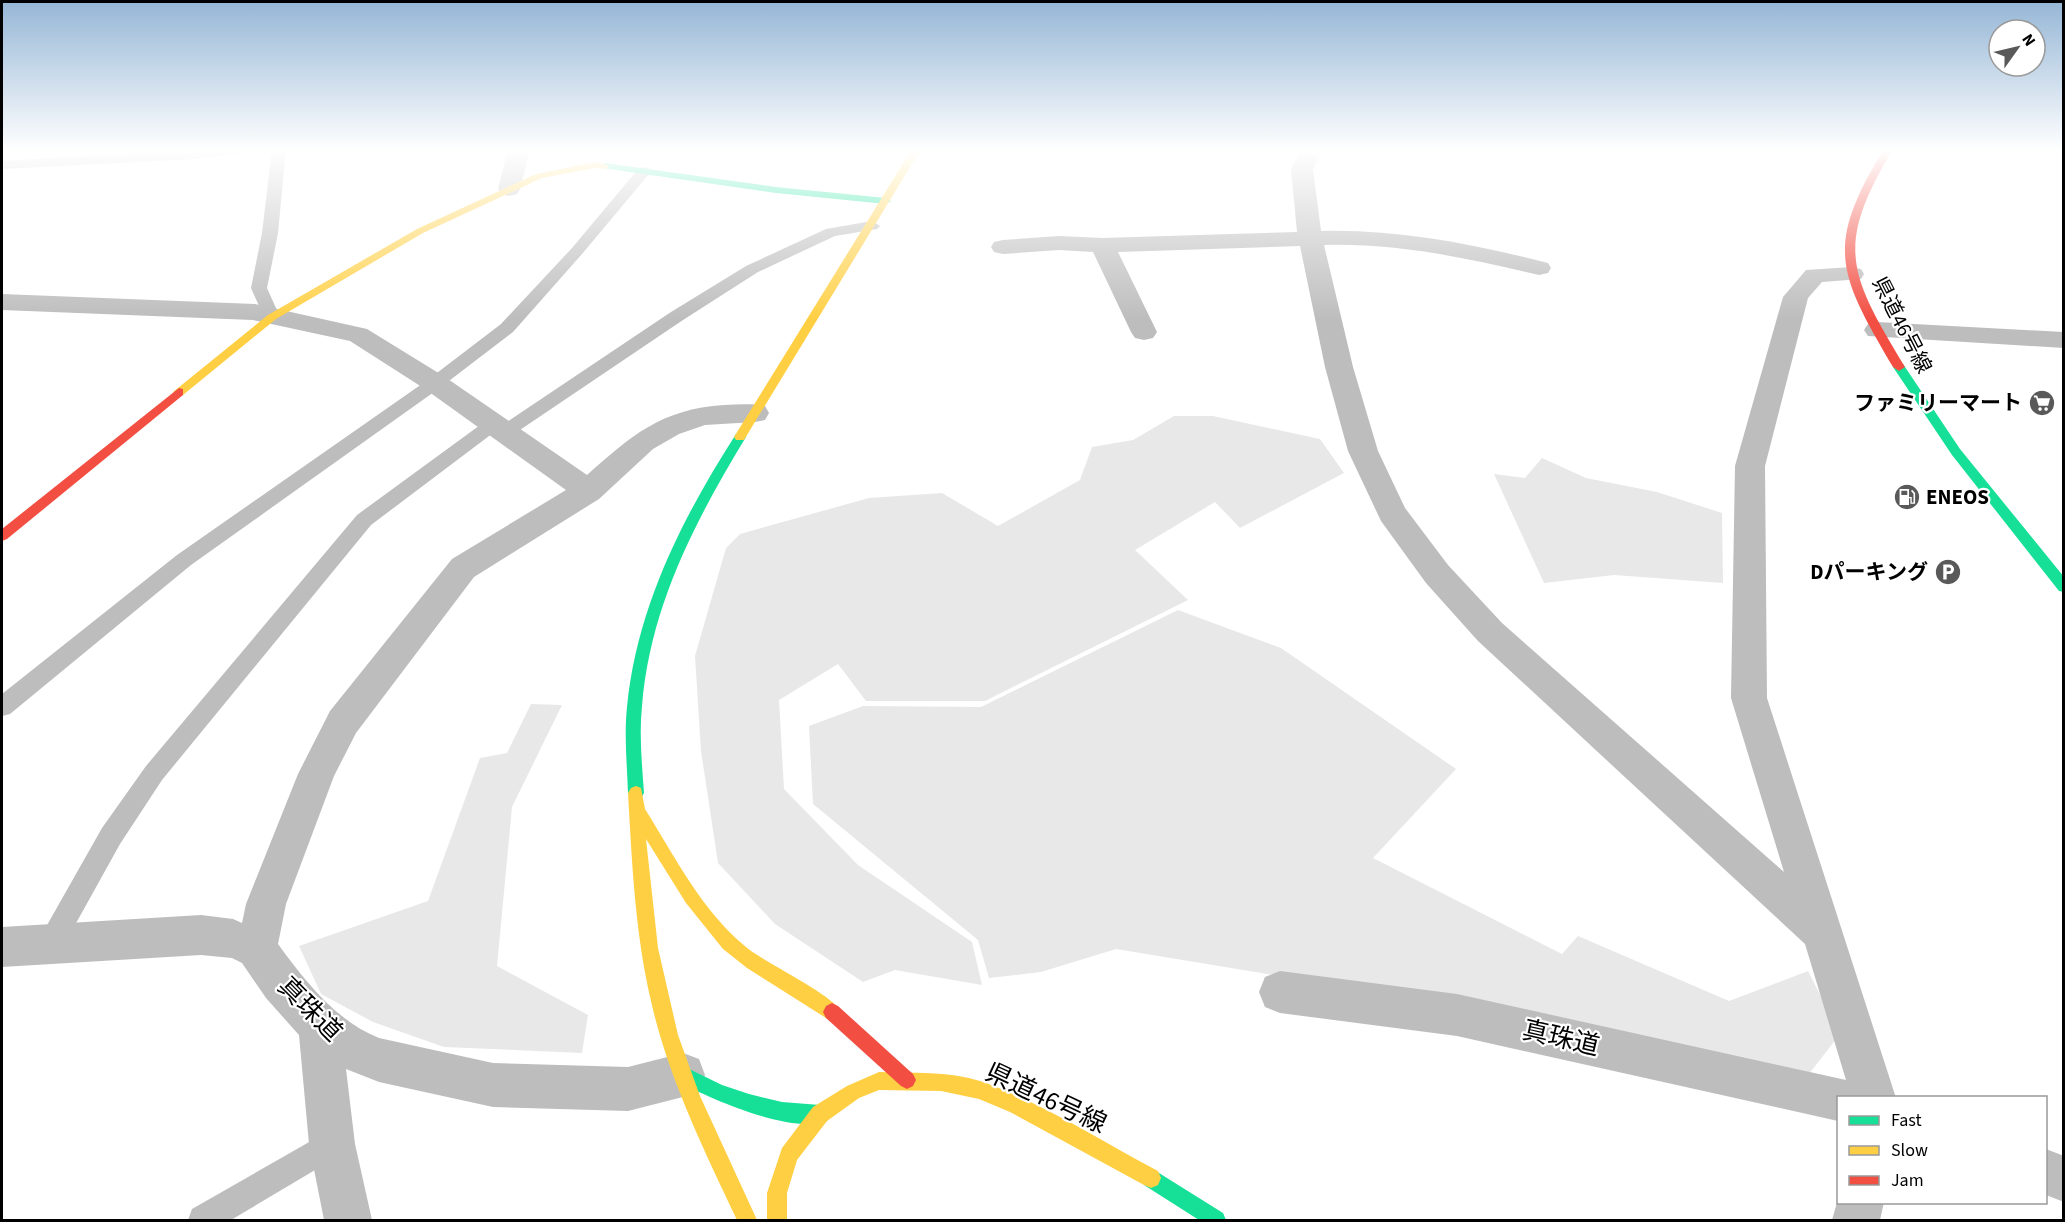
<svg xmlns="http://www.w3.org/2000/svg" width="2065" height="1222" viewBox="0 0 2065 1222" font-family="'Source Sans 3','Noto Sans JP',sans-serif">
<style>
.green{fill:#e8e8e8}
.lines{fill:none;stroke-linecap:round;stroke-linejoin:round}
.lane{fill:#bdbdbd;fill-rule:evenodd}
.street{fill:#bdbdbd;fill-rule:evenodd}
.fast{fill:#16e098;fill-rule:evenodd}
.slow{fill:#ffcf43;fill-rule:evenodd}
.jam{fill:#f24e42;fill-rule:evenodd}
.labels{text-anchor:middle;dominant-baseline:central;stroke-width:4.5;stroke-linejoin:round;paint-order:stroke}
.street-label{font-size:21px;fill:#000;stroke:#fff}
.poi-label{font-size:21px;font-weight:bold;fill:#000;stroke:#fff;text-anchor:end}
.near-street-label{font-size:26px;fill:#000;stroke:#fff}
</style>
<rect width="100%" height="100%" fill="#fff"/>
<g class="green">
<path d="M1174 416H1213L1320 439 1344 473 1240 528 1215 502 1135 550 1188 600 985 701H866L838 664 779 700 784 789 858 865 972 942 982 985 895 970 863 982 775 924 718 863 701 751 695 656 726 548 740 534 869 498 942 493 998 526 1080 480 1092 447 1133 440Z"/>
<path d="M1542 458 1586 478 1657 492 1722 513 1723 583 1614 575 1544 583 1494 474 1525 478Z"/>
<path d="M1178 610 1281 648 1456 769 1373 858 1562 954 1578 936 1729 1001 1808 971 1840 1034 1809 1074 1462 1006 1116 949 1041 972 989 978 978 940 813 804 809 726 863 706 981 707Z"/>
<path d="M531 704 562 705 512 807 497 966 588 1015 582 1053 444 1047 373 1022 321 994 299 946 428 901 480 758 507 753Z"/>
</g>
<g class="lines">
<g class="lane">
<path d="M208 149H251L244 153 194 159 2 169V161Z"/>
<path d="M272 149H286L278 233 267 288 280 317 272 322 264 317 251 288 262 233Z"/>
<path d="M644 167 649 168 651 171 649 174 582 254 513 332 441 387 191 565 10 714 2 716V694L177 555 429 379 501 324 572 248 639 168Z"/>
<path d="M872 221 880 226 877 229 835 236 758 272 683 320 511 436 505 438 499 436 497 430 371 525 162 780 120 844 60 952 51 956 42 952 38 943 42 934 102 828 146 766 357 515 487 420H499L501 426 671 312 746 266 826 229Z"/>
<path d="M332 1129 342 1134 347 1144 342 1154 231 1220H188L192 1209Z"/>
</g>
<g class="street">
<path d="M508 149H530L520 189 517 194 509 196 501 194 498 189Z"/>
<path d="M1301 149H1324L1313 169 1321 231C1398 229 1473 244 1548 263L1551 268 1548 273 1539 275C1468 258 1397 243 1324 245L1353 367 1378 451 1405 508 1448 565 1502 623 1784 872 1731 698 1735 466 1783 297 1806 270 1852 267 1861 269 1864 274 1861 279 1822 282 1808 298 1765 466 1767 698 1896 1098H1838V1121L1457 1036 1280 1013 1265 1007 1259 992 1265 977 1280 971 1457 994 1846 1080 1805 944 1478 641 1426 583 1381 521 1348 451 1325 367 1300 246 1118 252 1157 332 1153 338 1144 340 1135 338 1131 332 1093 252 1059 250 1003 254 994 252 991 247 994 242 1003 240 1059 236 1102 238 1297 232 1291 169Z"/>
<path d="M2 294 255 304 367 329 445 377 587 475C631 436 661 409 724 405 738 405 751 403 765 406L769 413 765 420 755 422 705 425 679 434 653 449 599 499 474 577 356 733 334 776 286 904 278 944C305 981 336 1021 379 1038L493 1063 628 1067 683 1053 699 1059 705 1075 699 1091 683 1097 628 1111 493 1107 379 1082 346 1069 355 1144 372 1220H324L309 1144 299 1035 266 998 242 963 232 958 201 955 2 967V927L201 915 233 919 242 923 246 904 298 774 330 711 452 559 566 490 425 389 350 341 253 320 2 310Z"/>
<path d="M1877 322 2064 332V348L1868 336 1864 330 1868 324Z"/>
<path d="M2046 1149 2064 1156V1202L2046 1195Z"/>
<path d="M1838 1199V1202H1884L1880 1220H1832Z"/>
</g>
<g class="fast">
<path d="M605 163 776 187 886 198 891 201 886 204 776 193 602 168 600 166Z"/>
<path d="M1899 363 1903 364 1960 449 2064 577V592L2059 591 1952 455 1893 367Z"/>
<path d="M740 433 746 437C695 521 650 607 642 706 639 735 642 764 644 793L641 798 636 800 631 798 628 793C627 764 624 735 627 707 637 606 683 517 736 434Z"/>
<path d="M683 1066 722 1085 749 1094 782 1102 820 1105 827 1107 829 1114 827 1121C792 1135 708 1098 677 1081L674 1075 677 1069Z"/>
<path d="M1151 1168 1223 1213 1226 1220H1199L1144 1185 1141 1178 1144 1171Z"/>
</g>
<g class="slow">
<path d="M912 149H921L744 440H736L734 437Z"/>
<path d="M595 162 610 166 605 169 595 168 542 178 423 233 276 319 183 395H175L173 392 268 315 417 229 536 174Z"/>
<path d="M636 786 641 788 645 809C675 857 702 911 746 947 765 963 834 995 841 1012L838 1018 832 1021 826 1018 747 968 723 949 686 903 646 839 658 948 678 1035 700 1096 757 1220H737C704 1150 668 1077 651 1001 635 932 632 863 628 793L631 788Z"/>
<path d="M879 1072C913 1073 948 1071 980 1081 1039 1101 1103 1142 1158 1171L1161 1178 1158 1185 1151 1188 1144 1185 1010 1112 979 1099 941 1091 879 1090 859 1098 827 1121 797 1160 787 1193V1220H767V1193L782 1148 813 1107 847 1086Z"/>
</g>
<g class="jam">
<path d="M1884 149H1893C1834 247 1849 274 1905 367L1899 371 1893 367C1838 273 1824 247 1884 149Z"/>
<path d="M179 388 183 389V395L7 539 2 541V529Z"/>
<path d="M832 1003 838 1006 913 1074 916 1080 913 1086 907 1089 901 1086 826 1018 823 1012 826 1006Z"/>
</g>
</g>
<linearGradient id="sky" x2="0" y2="1"><stop stop-color="#95b6d6"/><stop offset="0.47" stop-color="#fff"/><stop offset="1" stop-color="#fff" stop-opacity="0"/></linearGradient>
<rect width="2065" height="320" fill="url(#sky)"/>
<defs>
<g id="supermarket-disc" transform="scale(1.35)"><circle r="9.5" fill="#595959" stroke="#fff"/><path d="M-6-5.5h2.5l.6 2H6L4.5 2H-2.5L-4.4-4H-6ZM-1.5 3.2a1.3 1.3 0 1 0 .1 0ZM3 3.2a1.3 1.3 0 1 0 .1 0Z" fill="#fff"/></g>
<g id="fuel-disc" transform="scale(1.35)"><circle r="9.5" fill="#595959" stroke="#fff"/><path d="M-5.5-6h7V0h2V4h1.3V-2.5L3-4.5l.8-.8L6-3V5H2.5V1h-1V6h-7ZM-4.2-4.7v3.2H.2V-4.7Z" fill="#fff"/></g>
<g id="parking-disc" transform="scale(1.35)"><circle r="9.5" fill="#595959" stroke="#fff"/><path d="M-3.5-5.5H1a3.5 3.5 0 0 1 0 7H-1V5.5H-3.5ZM-1-3.4V-.6H.8a1.4 1.4 0 0 0 0-2.8Z" fill="#fff"/></g>
</defs>
<g fill-rule="evenodd">
<use href="#supermarket-disc" x="2042" y="403"/>
<use href="#fuel-disc" x="1907" y="497"/>
<use href="#parking-disc" x="1948" y="572"/>
</g>
<g class="labels">
<g class="street-label">
<text transform="translate(1902 325) rotate(63)">県道46号線</text>
</g>
<g class="poi-label">
<text x="2022" y="403">ファミリーマート</text>
<text x="1926" y="497" text-anchor="start">ENEOS</text>
<text x="1928" y="572">Dパーキング</text>
</g>
<g class="near-street-label">
<text transform="translate(310 1009) rotate(45)">真珠道</text>
<text transform="translate(1561 1038) rotate(13)">真珠道</text>
<text transform="translate(1046 1098) rotate(25)">県道46号線</text>
</g>
</g>
<rect width="2065" height="1222" fill="none" stroke="#000000" stroke-width="6"/>
<rect x="1837" y="1096" width="210" height="108" fill="#ffffff" stroke="#999999" stroke-width="1.5"/>
<rect x="1849" y="1116" width="30" height="9" fill="#16e098" stroke="#999999" stroke-width="1.5"/>
<text x="1891" y="1126" font-size="18" fill="#000000">Fast</text>
<rect x="1849" y="1146" width="30" height="9" fill="#ffcf43" stroke="#999999" stroke-width="1.5"/>
<text x="1891" y="1156" font-size="18" fill="#000000">Slow</text>
<rect x="1849" y="1176" width="30" height="9" fill="#f24e42" stroke="#999999" stroke-width="1.5"/>
<text x="1891" y="1186" font-size="18" fill="#000000">Jam</text>
<g transform="translate(2017 48) rotate(56)"><circle r="28" fill="#ffffff" stroke="#999999" stroke-width="1.5"/>
<path d="M0-4.5L10 22L0 15L-10 22Z" fill="#595959"/>
<text y="-9" font-size="16" font-weight="bold" text-anchor="middle" fill="#000000">N</text>
</g>
</svg>
